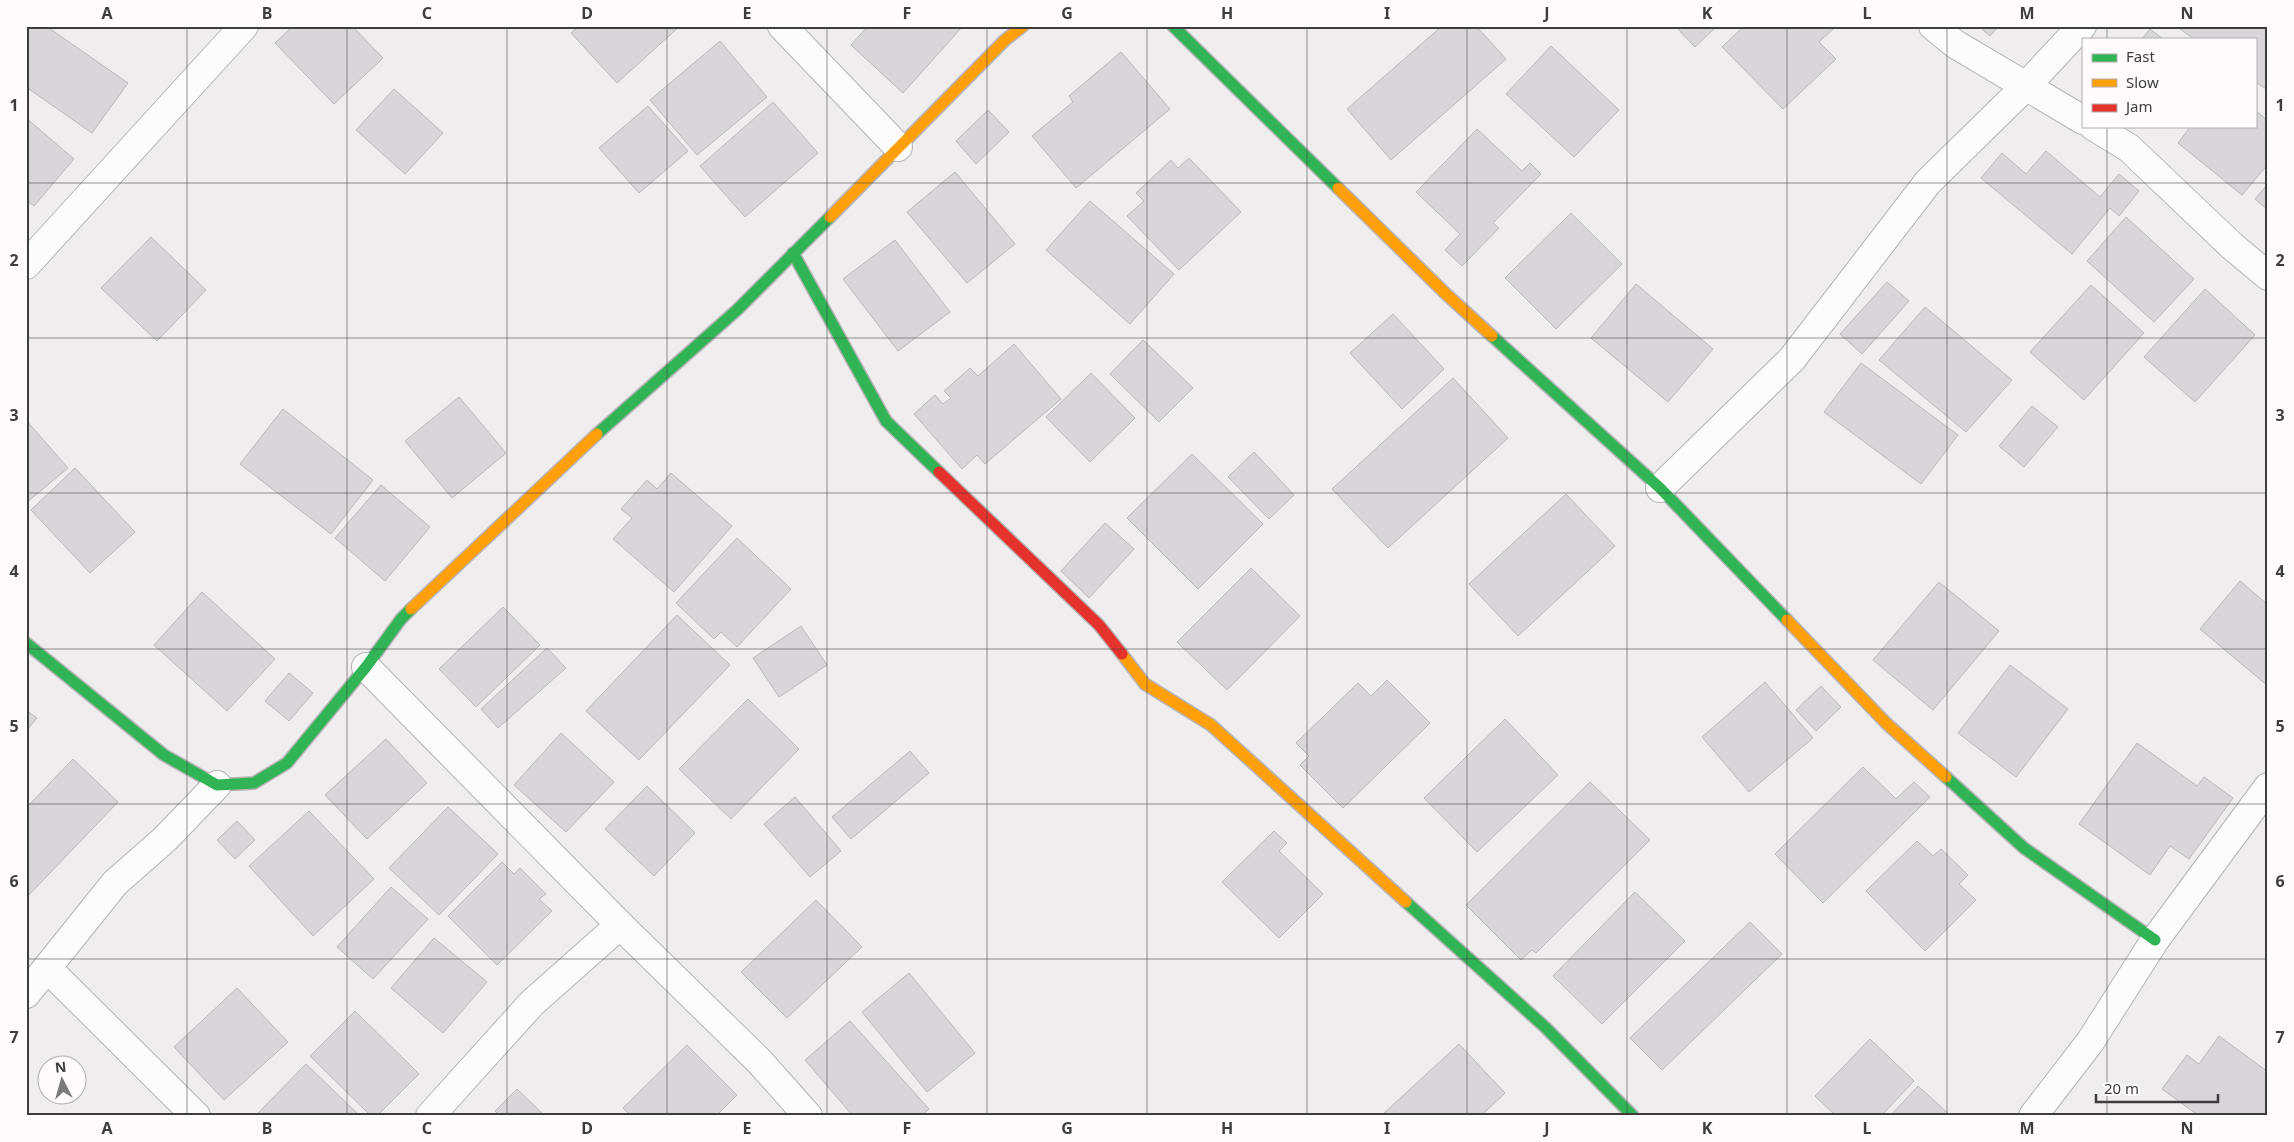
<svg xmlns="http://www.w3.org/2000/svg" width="2294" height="1142" viewBox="0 0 2294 1142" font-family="'Noto Sans',sans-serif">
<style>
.building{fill:#d8d6d8;stroke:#b9b7b8}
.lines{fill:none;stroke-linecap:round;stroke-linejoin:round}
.street-casing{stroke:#b6b3b5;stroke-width:30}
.fast-casing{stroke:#b6b3b5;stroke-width:14}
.slow-casing{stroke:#b6b3b5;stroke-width:14}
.jam-casing{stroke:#b6b3b5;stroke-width:14}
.street{stroke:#fdfcfd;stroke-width:28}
.fast{stroke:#30b455;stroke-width:11}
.slow{stroke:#ff9f0a;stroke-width:11}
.jam{stroke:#e5322d;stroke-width:11}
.grid{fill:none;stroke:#3e3c3d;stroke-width:1;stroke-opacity:0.55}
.neatline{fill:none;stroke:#3e3c3d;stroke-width:2}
.grid-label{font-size:16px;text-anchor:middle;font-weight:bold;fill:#3e3c3d}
</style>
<rect width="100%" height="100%" fill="#f0edef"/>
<g class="building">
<path d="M26 26H46L128 83 92 133 26 87Z"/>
<path d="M293 26H352L383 58 334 104 275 43Z"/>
<path d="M579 26H680L617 83 571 33Z"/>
<path d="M868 26H963L903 93 851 45Z"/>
<path d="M1442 26H1476L1506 59 1391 160 1347 109Z"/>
<path d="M1675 26H1717L1695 47Z"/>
<path d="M1744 26H1830L1833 29 1819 42 1836 59 1783 109 1722 47Z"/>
<path d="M1978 26H1999L1990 36Z"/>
<path d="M2176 26H2268V90L2255 82V39H2194Z"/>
<path d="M2150 29 2163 39H2142Z"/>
<path d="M720 41 767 97 697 155 650 100Z"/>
<path d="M1551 46 1619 110 1574 157 1506 94Z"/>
<path d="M1121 52 1170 109 1076 188 1032 136 1073 102 1069 96Z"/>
<path d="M394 89 443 133 405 174 356 130Z"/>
<path d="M773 102 818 153 745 217 700 166Z"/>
<path d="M648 106 688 151 639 193 599 148Z"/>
<path d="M988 110 1009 132 976 164 956 141Z"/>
<path d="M2255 110 2268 121V164L2242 195 2178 143 2191 126H2255Z"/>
<path d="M26 118 74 159 34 206 26 200Z"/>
<path d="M1477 129 1522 171 1530 163 1541 174 1493 223 1499 228 1462 266 1445 250 1460 234 1416 192Z"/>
<path d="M2046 151 2100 197 2119 174 2139 191 2119 216 2110 208 2072 254 1981 178 2002 153 2026 174Z"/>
<path d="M1189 158 1241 212 1179 270 1127 216 1144 201 1136 193 1171 160 1178 168Z"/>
<path d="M955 172 1015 244 967 283 907 212Z"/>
<path d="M2268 184V210L2255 199Z"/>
<path d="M1090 201 1174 274 1130 324 1046 250Z"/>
<path d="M1571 213 1622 264 1556 329 1505 278Z"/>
<path d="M2126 217 2194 279 2154 322 2087 261Z"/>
<path d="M151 237 206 290 157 341 101 288Z"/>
<path d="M895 240 950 312 898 351 843 279Z"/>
<path d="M1887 282 1909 301 1862 354 1840 334Z"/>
<path d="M1636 284 1713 349 1668 402 1591 338Z"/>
<path d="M2091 285 2144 333 2084 400 2030 352Z"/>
<path d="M2205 289 2255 335 2195 402 2144 357Z"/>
<path d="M1925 307 2012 380 1966 432 1879 360Z"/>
<path d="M1393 314 1444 369 1402 409 1350 353Z"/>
<path d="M1143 340 1193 388 1159 422 1110 374Z"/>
<path d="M1014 344 1061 399 985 464 977 455 962 469 914 414 935 395 943 404 951 398 944 391 970 368 978 376Z"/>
<path d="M1861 363 1958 435 1921 484 1824 412Z"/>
<path d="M1091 373 1135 418 1090 462 1046 417Z"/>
<path d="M1453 378 1508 438 1388 548 1332 489Z"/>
<path d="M459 397 506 453 452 498 405 441Z"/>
<path d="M2032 406 2058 427 2024 467 1999 446Z"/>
<path d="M283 409 373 480 331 534 240 464Z"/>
<path d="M26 420 68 468 26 503Z"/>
<path d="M1254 452 1294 495 1269 519 1228 477Z"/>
<path d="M1192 454 1263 524 1198 589 1127 518Z"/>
<path d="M75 468 135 532 90 573 31 510Z"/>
<path d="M671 473 732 526 674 592 613 539 632 518 621 509 647 480 657 489Z"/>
<path d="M381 485 430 527 385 581 335 538Z"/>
<path d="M1566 494 1615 546 1518 636 1469 584Z"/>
<path d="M1105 523 1134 549 1089 598 1061 571Z"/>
<path d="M737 538 791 589 737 647 721 632 714 639 676 603Z"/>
<path d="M1251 568 1300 616 1227 690 1177 642Z"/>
<path d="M2240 581 2268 605V686L2200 629Z"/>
<path d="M1939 582 1999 631 1933 710 1873 660Z"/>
<path d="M202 592 275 659 227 711 154 645Z"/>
<path d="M503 607 540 645 476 707 439 669Z"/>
<path d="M677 615 730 665 639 760 586 711Z"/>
<path d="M801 626 827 665 779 697 753 658Z"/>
<path d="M547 648 566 668 498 728 481 709Z"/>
<path d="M2010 665 2068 709 2016 777 1958 733Z"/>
<path d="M289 673 313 693 289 721 265 701Z"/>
<path d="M1387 680 1430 723 1343 808 1300 765 1309 756 1296 743 1358 683 1371 696Z"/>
<path d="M1765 682 1813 738 1749 792 1702 737Z"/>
<path d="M1821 686 1841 707 1816 731 1796 710Z"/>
<path d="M748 699 799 749 731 819 679 769Z"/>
<path d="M26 710 37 718 26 731Z"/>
<path d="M1505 719 1558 775 1477 852 1424 798Z"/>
<path d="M561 733 614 782 566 832 514 785Z"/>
<path d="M386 739 427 783 367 839 325 795Z"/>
<path d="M2137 743 2197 786 2204 777 2233 798 2189 859 2170 846 2150 875 2079 824Z"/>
<path d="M910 751 929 773 851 839 832 817Z"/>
<path d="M73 759 118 802 26 898V808Z"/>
<path d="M1863 767 1896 799 1914 782 1930 797 1823 903 1775 854Z"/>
<path d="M1590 782 1650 840 1536 953 1532 950 1521 960 1466 905Z"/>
<path d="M647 786 695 833 654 876 605 829Z"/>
<path d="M795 797 841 851 810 877 764 824Z"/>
<path d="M448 807 498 854 439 915 389 868Z"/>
<path d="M309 811 374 879 313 936 249 866Z"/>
<path d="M237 821 255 840 235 859 217 840Z"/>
<path d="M1274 831 1287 843 1279 851 1323 894 1279 938 1222 882Z"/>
<path d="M1917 841 1933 856 1941 849 1968 875 1959 884 1976 900 1925 951 1866 891Z"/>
<path d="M502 862 514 874 520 868 546 894 539 899 552 911 497 965 448 916Z"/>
<path d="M391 887 428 919 373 979 337 947Z"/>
<path d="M1635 892 1685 941 1602 1024 1553 976Z"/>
<path d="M816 900 862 947 787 1018 741 972Z"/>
<path d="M1750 922 1782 954 1662 1070 1630 1038Z"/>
<path d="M434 938 487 982 443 1033 391 988Z"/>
<path d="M909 973 975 1053 927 1092 862 1012Z"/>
<path d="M237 988 288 1042 224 1100 174 1047Z"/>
<path d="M355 1011 419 1074 377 1116H371L310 1056Z"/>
<path d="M850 1021 929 1109 921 1116H853L805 1060Z"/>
<path d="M2219 1036 2268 1072V1116H2199L2162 1089 2187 1055 2199 1064Z"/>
<path d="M1870 1039 1914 1081 1881 1116H1836L1815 1096Z"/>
<path d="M1459 1044 1505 1093 1481 1116H1381Z"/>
<path d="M687 1045 737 1095 716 1116H631L623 1108Z"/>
<path d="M306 1064 360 1116H261L258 1113Z"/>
<path d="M1918 1086 1951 1116H1890Z"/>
<path d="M517 1089 545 1116H500L495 1111Z"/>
</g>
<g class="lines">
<g class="street-casing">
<g id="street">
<path d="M782 26 898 147"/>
<path d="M1933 26 1955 44 2083 120"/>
<path d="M2093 126 2129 148 2232 246 2268 276"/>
<path d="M26 265 244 26"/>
<path d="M1660 488 1792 359 1928 182 2026 86 2082 26"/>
<path d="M366 667 620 925 760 1062 808 1116"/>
<path d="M47 968 196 1116"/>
<path d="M26 994 115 883 165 839 217 785"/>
<path d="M430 1116 532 1003 620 925"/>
<path d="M2033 1116 2090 1042 2155 940 2268 787"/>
</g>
</g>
<g class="fast-casing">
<g id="fast">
<path d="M1173 26 1338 188"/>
<path d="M793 253 886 421 939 472"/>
<path d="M1492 336 1660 488 1787 620"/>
<path d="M597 434 737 310 830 217"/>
<path d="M26 643 164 755 217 785 254 783 287 763 366 667 401 619 411 609"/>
<path d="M1946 777 2024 848 2155 940"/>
<path d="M1406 902 1545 1027 1633 1116"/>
</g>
</g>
<g class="slow-casing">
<g id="slow">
<path d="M1338 188 1446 294 1492 336"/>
<path d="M830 217 1005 40 1023 26"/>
<path d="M411 609 597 434"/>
<path d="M1787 620 1886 723 1946 777"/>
<path d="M1122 654 1145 684 1211 725 1406 902"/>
</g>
</g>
<g class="jam-casing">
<path id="jam" d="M939 472 1099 625 1122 654"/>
</g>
<use href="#street" class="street"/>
<use href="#fast" class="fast"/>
<use href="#slow" class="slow"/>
<use href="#jam" class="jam"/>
</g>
<path class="grid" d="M187 26V1116M347 26V1116M507 26V1116M667 26V1116M827 26V1116M987 26V1116M1147 26V1116M1307 26V1116M1467 26V1116M1627 26V1116M1787 26V1116M1947 26V1116M2107 26V39M2107 126V1116M26 183H2268M26 338H2268M26 493H2268M26 649H2268M26 804H2268M26 959H2268"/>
<rect width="2294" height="1142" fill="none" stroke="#fffafc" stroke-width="55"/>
<rect x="2082" y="38" width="175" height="90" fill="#fffafc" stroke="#b2aeb0"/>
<rect x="2092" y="54" width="25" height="8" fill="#30b455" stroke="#b2aeb0"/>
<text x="2126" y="62" font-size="15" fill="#3e3c3d">Fast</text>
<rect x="2092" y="79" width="25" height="8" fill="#ff9f0a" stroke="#b2aeb0"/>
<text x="2126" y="88" font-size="15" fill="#3e3c3d">Slow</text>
<rect x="2092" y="104" width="25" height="8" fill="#e5322d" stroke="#b2aeb0"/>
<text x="2126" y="112" font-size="15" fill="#3e3c3d">Jam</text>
<g transform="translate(62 1080) rotate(354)"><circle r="24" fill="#fffafc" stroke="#b2aeb0"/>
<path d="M0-4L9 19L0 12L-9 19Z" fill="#7c7a7b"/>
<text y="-8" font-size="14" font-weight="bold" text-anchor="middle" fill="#3e3c3d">N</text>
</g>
<path d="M2096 1094v8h122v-8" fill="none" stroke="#3e3c3d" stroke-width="2.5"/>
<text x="2104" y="1094" font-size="15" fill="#3e3c3d" stroke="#fffafc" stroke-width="4" paint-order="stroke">20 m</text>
<rect x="28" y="28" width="2238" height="1086" class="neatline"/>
<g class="grid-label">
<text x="107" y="19">A</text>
<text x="267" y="19">B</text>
<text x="427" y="19">C</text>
<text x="587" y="19">D</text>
<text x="747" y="19">E</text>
<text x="907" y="19">F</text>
<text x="1067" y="19">G</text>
<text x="1227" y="19">H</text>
<text x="1387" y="19">I</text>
<text x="1547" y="19">J</text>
<text x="1707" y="19">K</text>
<text x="1867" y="19">L</text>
<text x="2027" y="19">M</text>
<text x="2187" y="19">N</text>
<text x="14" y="111">1</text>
<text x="2280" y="111">1</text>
<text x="14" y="266">2</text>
<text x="2280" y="266">2</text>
<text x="14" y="421">3</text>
<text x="2280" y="421">3</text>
<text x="14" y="577">4</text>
<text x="2280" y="577">4</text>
<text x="14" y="732">5</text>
<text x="2280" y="732">5</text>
<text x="14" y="887">6</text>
<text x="2280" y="887">6</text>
<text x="14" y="1043">7</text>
<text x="2280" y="1043">7</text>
<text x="107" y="1134">A</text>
<text x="267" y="1134">B</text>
<text x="427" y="1134">C</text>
<text x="587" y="1134">D</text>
<text x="747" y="1134">E</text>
<text x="907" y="1134">F</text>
<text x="1067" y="1134">G</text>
<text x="1227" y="1134">H</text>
<text x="1387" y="1134">I</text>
<text x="1547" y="1134">J</text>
<text x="1707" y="1134">K</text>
<text x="1867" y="1134">L</text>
<text x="2027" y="1134">M</text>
<text x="2187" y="1134">N</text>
</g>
</svg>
